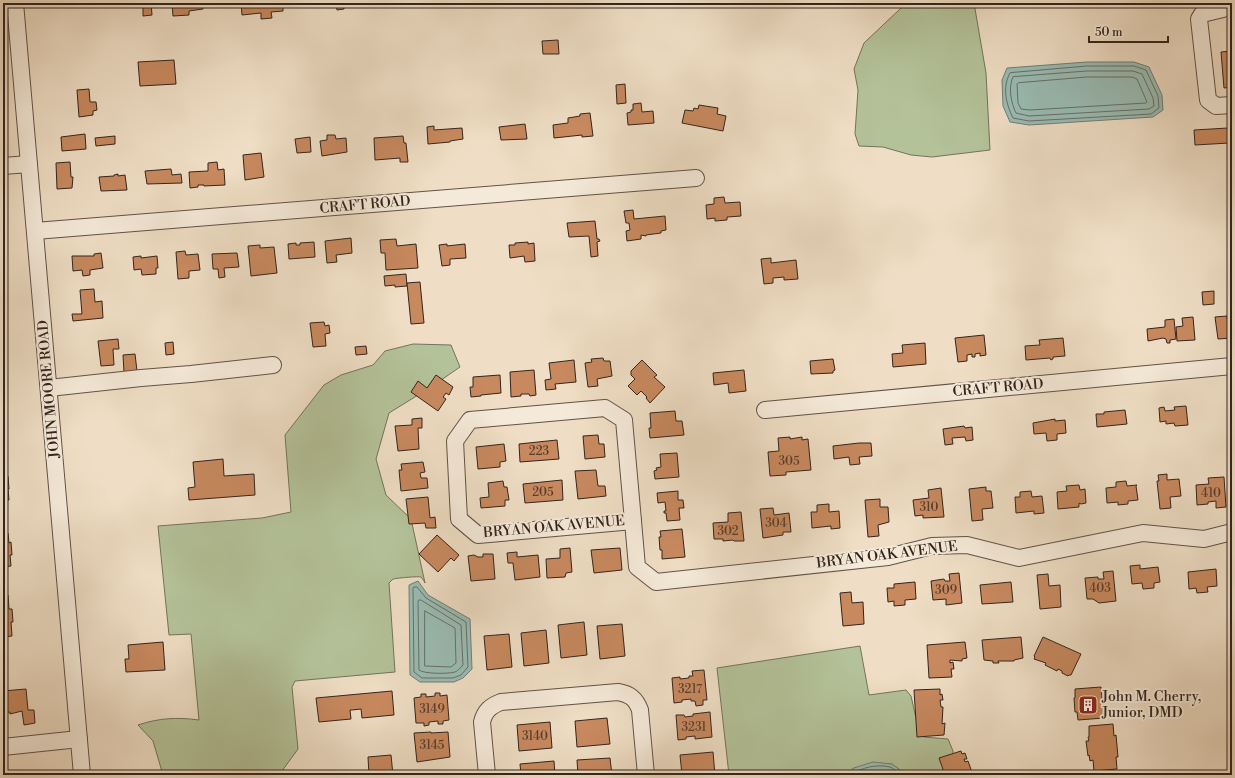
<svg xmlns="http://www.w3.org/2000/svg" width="1235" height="778" viewBox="0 0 1235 778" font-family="'Libre Bodoni',serif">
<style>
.green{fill:#b4c299;stroke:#74735b}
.water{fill:#9abcb4;stroke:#717f78}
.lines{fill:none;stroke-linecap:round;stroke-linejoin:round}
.shore{stroke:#667068;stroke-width:1}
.building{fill:#c8895f;stroke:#33241d}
.minor-casing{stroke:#625247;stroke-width:18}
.minor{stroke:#f5ead9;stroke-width:16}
.labels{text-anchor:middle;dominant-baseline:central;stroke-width:4;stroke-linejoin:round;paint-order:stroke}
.number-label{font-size:12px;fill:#583d2e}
.street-label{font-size:14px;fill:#33241d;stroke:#f5ead9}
.poi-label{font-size:14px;fill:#33241d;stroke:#f5ead9;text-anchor:start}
</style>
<rect width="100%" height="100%" fill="#efdec5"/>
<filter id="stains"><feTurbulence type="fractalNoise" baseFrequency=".005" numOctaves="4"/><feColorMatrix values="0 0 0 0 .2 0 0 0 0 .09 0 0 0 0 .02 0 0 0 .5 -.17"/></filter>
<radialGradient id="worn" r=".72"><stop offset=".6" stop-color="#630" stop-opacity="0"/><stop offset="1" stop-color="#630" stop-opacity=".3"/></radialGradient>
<g class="green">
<path d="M911 3H974L986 73 990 150 932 157 911 155 883 147 859 146 855 134 858 90 854 69 864 43 901 8Z"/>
<path d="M413 344 451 345 460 367 431 387 389 413 376 459 386 495 411 519 425 583C425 582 422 578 421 577 419 576 398 578 393 579L389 583 395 672 295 681 292 687 298 749 279 775H163L153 741 138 725C159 718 177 717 199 720L191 634 169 635 158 526 262 518 291 512 285 435 324 385 341 375 373 365 385 351Z"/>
<path d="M860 646 869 695 906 690 911 696 918 727 924 737 948 739 953 751V775H907L892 764 854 768 845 775H729L717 668Z"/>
</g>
<g class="water">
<path d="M1087 62H1134L1149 67 1162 95 1163 110 1153 117 1029 125 1010 122 1003 106 1002 80 1007 68Z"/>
<path d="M418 581 428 595 470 619 472 669 463 678 454 682H420L410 675 409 585Z"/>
<path d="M873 762 892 764 907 775H845L854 768Z"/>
</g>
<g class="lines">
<g class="shore">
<path d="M1087 66H1134L1146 70 1158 96 1159 108 1151 114 1029 121 1013 118C1006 104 1002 87 1010 73Z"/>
<path d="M1087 71H1133L1142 74 1153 98 1154 106 1149 109 1029 116 1016 113C1011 103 1008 87 1013 77Z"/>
<path d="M1087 77H1132L1137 79 1147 102 1146 103 1030 110 1021 109 1018 103 1017 84 1018 83Z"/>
<path d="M414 587H417L426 598 466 622 468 667 461 675 453 678H422L414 672 413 589Z"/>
<path d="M419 600H421L461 625 463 665C460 668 459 670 455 672 448 674 424 674 419 670L418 602Z"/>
<path d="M425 611 455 628 456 663 451 667 425 666Z"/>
<path d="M852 775C861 767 878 764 890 767 894 768 897 773 901 775"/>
</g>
</g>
<g class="building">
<path d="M133 3H151L152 15 143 16V4L133 5Z"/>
<path d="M172 3H203V9L189 11V15L173 16Z"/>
<path d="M241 3H283V11L271 12 272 18 261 19V13L242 15Z"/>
<path d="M323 3H350L344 4V9L337 10 336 4 323 5Z"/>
<path d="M558 40 559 54H543L542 41Z"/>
<path d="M1232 51V87L1224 88 1221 52Z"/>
<path d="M174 60 176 84 140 86 138 62Z"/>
<path d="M625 84 626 103 617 104 616 85Z"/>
<path d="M89 89 90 102H96L97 110 93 111V115L79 117 77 90Z"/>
<path d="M641 103 642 112 653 111 654 123 628 125 627 113 631 112V110H633V104Z"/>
<path d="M699 105 718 108 717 114 726 116 723 131 682 123 685 110 693 111 694 108 698 109Z"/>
<path d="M590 113 593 136 582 137V135L554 138 553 125 568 123V118L580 116V114Z"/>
<path d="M525 124 527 139 501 140 499 127Z"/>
<path d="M434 126V130L462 128 463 139 450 141V142L428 144 427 127Z"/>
<path d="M1228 128 1229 143 1195 145 1194 130Z"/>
<path d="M85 134 86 149 62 151 61 137Z"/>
<path d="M327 135H335L336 139 346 138 347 152 322 156 320 141 327 140Z"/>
<path d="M115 136V144L96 146 95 138Z"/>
<path d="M403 136 404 143H406L408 162H400V158L375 160 374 138Z"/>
<path d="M310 137 311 152 297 153 295 139Z"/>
<path d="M261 153 264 177 245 180 243 155Z"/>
<path d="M70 162 71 177H73L72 188 57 189 56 163Z"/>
<path d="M217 162 218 170 224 169 225 185 204 186V185H198V187L190 188 189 172 208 171V163Z"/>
<path d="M171 169 172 175 181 174 182 183 147 184 145 171Z"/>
<path d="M118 174V176L125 175 127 190 101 191 99 177 114 176V175Z"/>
<path d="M724 197 725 203 740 202 741 216 727 217V220L715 221V218L707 219 706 205 714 204V198Z"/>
<path d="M633 210 634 219 665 216 666 230 661 231V233L646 235V236L641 235V239L627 241 626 231 630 230 629 223H626L624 211Z"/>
<path d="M595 221 597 239H599L600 241 597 242 598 256 591 257 589 236 569 237 567 223Z"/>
<path d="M351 238 352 253 336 255 337 262 327 263 325 241Z"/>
<path d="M396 239 397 246 416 244 418 268 386 270 385 253H381L380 240Z"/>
<path d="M314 242 315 257 289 259 288 244 296 243V245H300V243Z"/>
<path d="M528 242V244L534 243 535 261 525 262 524 256 510 258 509 245H515V243Z"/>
<path d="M447 244V246L465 244 466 258 450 259V265L442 266 439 245Z"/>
<path d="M260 245V248L274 247 277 273 251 276 248 246Z"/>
<path d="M185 251 186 255 198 254 200 270 189 271V278L178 279 176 252Z"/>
<path d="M101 253 103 268 90 270V275L83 276 82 270 73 271 72 256H94V254Z"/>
<path d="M237 253 239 267 224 268 225 277 219 278 218 269H213L212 254Z"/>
<path d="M141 256V258L157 256 158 268H156V274L142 275 141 269 134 270 133 257Z"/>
<path d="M771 258V263L796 260 798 279 784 280V277L773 278V283L764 284 761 259Z"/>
<path d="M406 274 407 286 395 287V285L385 286 384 276Z"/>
<path d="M420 282 424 323 411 324 407 283Z"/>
<path d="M94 289 95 302 102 301 103 318 73 321 72 314H82L80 290Z"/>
<path d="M1214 291V304L1203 305 1202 292Z"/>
<path d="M1227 316V319L1232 318V338L1218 339 1215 317Z"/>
<path d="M1193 317 1195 340 1177 341 1176 327 1183 326 1182 318Z"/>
<path d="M1174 319 1176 339 1170 340V343H1167L1166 339 1163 338 1148 341 1147 329 1165 327V320Z"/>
<path d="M324 322 325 326 329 325 330 333 325 334 326 346 313 347 310 323Z"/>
<path d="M984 335 986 355 980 356V353L975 354V357H972V354L967 355V361L958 362 955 338Z"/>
<path d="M1063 338 1065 356 1053 357V359L1051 360 1050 358 1026 360 1025 346 1040 345 1039 340Z"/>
<path d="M118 339 119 349H113L114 365 101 366 98 341Z"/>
<path d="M173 342 174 354 166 355 165 343Z"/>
<path d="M925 343 926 364 893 367 892 354 903 353 902 345Z"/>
<path d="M366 346 367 354 356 355 355 347Z"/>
<path d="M135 354 137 371 124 372 123 355Z"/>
<path d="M603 358 604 361H610L612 376 597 379 598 386 588 387 585 363 592 362 591 359Z"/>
<path d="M833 359 835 370 833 371V373L811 374 810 361Z"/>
<path d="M574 360 576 382 555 384 556 389 546 390 545 380 551 379 549 363Z"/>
<path d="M642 360 657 375 654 377 665 387 650 403 646 398 647 397 641 391 637 395 628 386 635 379 631 375V371Z"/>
<path d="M534 370 536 395 530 396 529 394H521V396L511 397 510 372Z"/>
<path d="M744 370 746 391 729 393 728 383 714 385 713 373Z"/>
<path d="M436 375 453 387 449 395 446 393 443 397 446 399 438 411 411 392 418 381 427 388Z"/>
<path d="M500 375 501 393 481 395V396L471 397 470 387H473V377Z"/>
<path d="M1228 393H1232V416H1230Z"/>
<path d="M1186 406 1188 425 1175 426 1174 423 1166 424V421L1160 422 1159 408 1164 407 1165 411 1175 410 1174 407Z"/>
<path d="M1125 410 1127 424 1097 427 1096 414H1104V412Z"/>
<path d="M675 411 676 421H682L684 435 650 438 649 428H651L650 413Z"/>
<path d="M422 418V428H418L419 449 398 451 395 426 412 425V419Z"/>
<path d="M1055 419V421L1065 420 1066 433 1057 434V440L1047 441 1046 433 1034 434 1033 423Z"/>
<path d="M964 426 965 428 972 427 973 440 966 441 965 437 952 438 953 444 945 445 943 429Z"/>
<path d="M598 435 599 444H604L605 457 585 459 583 436Z"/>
<path d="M790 437V439L802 437V440L808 439 811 470 786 472V475L770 476 768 452 779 451 778 438Z"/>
<path d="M557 440 559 459 520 462 519 444Z"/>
<path d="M859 443H871L872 456 859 457 860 464 850 465 849 457 834 459 833 446Z"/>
<path d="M504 444 506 461 500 462V467L478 469 476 447Z"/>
<path d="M677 453 679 477 655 479 654 471 657 470 656 468 661 467 660 454Z"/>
<path d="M223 459 224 476 254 474 255 495 189 500 188 488 195 487 193 462Z"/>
<path d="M423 462 425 472 420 473 421 478H427L428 488 401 491 399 470H402L401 464Z"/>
<path d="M3 467H5L6 476H8L9 489H8L9 500 3 501Z"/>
<path d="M596 470 598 486H605L606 496 578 499 575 471Z"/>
<path d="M1167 474V480L1179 479 1181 496 1170 497 1171 508 1160 509 1157 481H1159L1158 475Z"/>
<path d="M1224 477 1226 507 1216 508V501L1208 502V504L1197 505 1196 485 1209 484 1208 478Z"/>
<path d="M562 480 563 500 525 503 523 484Z"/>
<path d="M503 481 504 487H507L509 500H505V506L481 508 480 498 489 497 488 483Z"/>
<path d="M1126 481 1127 486 1137 485 1136 486 1138 500 1128 501V504L1118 505V502L1107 503 1106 488 1116 487V482Z"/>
<path d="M1079 485 1080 490 1085 489 1086 503 1081 504 1079 503V507L1058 509 1057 492 1067 491 1066 486Z"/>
<path d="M986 487V491H991L993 508 982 509 983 520 972 521 969 489Z"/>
<path d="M941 488 944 517 923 518V515L915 516 913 500 929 498 928 490Z"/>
<path d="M678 491V500H683L684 508H679L680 520 667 521 666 513H664V511H666L665 502 658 503 657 493Z"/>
<path d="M1031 491 1032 497 1042 496 1044 513 1034 514V511L1016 513 1015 497H1020V492Z"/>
<path d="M428 497 430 518 435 517 436 528H426L425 523 409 524 406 499Z"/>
<path d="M880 499V507H888L889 522 878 525 879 536 868 537 865 500Z"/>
<path d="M829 504V512L839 511 840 528 831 529V526L812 528 811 512H817V505Z"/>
<path d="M773 508 774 515 789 513 791 532H783V535L763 538 760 509Z"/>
<path d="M741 512 744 541H734L733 540 723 541V539H714L713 523 728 522V513Z"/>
<path d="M682 529 685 557 662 559V550H660L659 537H661L660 531Z"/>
<path d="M3 533H8L9 543 11 542 12 555H10L11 566 3 567Z"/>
<path d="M437 535 459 555 454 561 451 558 438 572 419 554Z"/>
<path d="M570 548 572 572 566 573 565 577 547 578 546 559 560 558V549Z"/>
<path d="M620 548 622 570 594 573 591 550Z"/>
<path d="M517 552V557L538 555 540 577 515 580 513 563H508L507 553Z"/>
<path d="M483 554H493L495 579 471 581 468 556 474 555 478 557H483Z"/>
<path d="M1140 565V569L1158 567 1160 582 1154 583V588L1143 589 1142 583 1132 584 1130 566Z"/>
<path d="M1216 569 1217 586 1207 587 1208 592 1197 593 1196 588 1189 589 1188 572Z"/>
<path d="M1113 571 1116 601 1099 603 1093 599H1087L1085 578 1098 577V579H1104L1103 572Z"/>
<path d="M959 573 962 603 946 605V599L933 600 931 581 944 579 945 581H950L949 574Z"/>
<path d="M1048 574 1049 586 1060 585 1061 607 1040 609 1037 575Z"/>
<path d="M915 582 916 599 905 600V605L894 606V601L888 602 887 588H894V584Z"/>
<path d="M1011 582 1013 602 982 604 980 585Z"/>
<path d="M851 592 852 603 863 602 864 624 843 626 840 593Z"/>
<path d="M3 595H8L9 609H12L13 622H11L12 636 3 637Z"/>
<path d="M584 622 587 655 561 658 558 625Z"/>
<path d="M622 624 625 656 600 659 597 626Z"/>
<path d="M546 630 549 663 524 666 521 633Z"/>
<path d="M509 634 512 667 487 670 484 636Z"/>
<path d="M1021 637 1023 658 1014 660V661H998L999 663H993V661L984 660 982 640Z"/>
<path d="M1043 637 1081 654 1071 675H1069L1068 676 1062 673V671L1058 669 1057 671 1045 665 1046 663 1034 659 1035 657 1034 656Z"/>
<path d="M163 642 165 670 126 672 125 659H129L128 645Z"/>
<path d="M965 642 967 658 962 659V661L950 660V663L953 662 954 669H951L952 677 929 678 927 645Z"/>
<path d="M704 670 707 700H703V705L696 706 695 701H691V699L682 700V702L674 703 672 678 680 677V679L689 678V676H693L692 671Z"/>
<path d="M1101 687 1104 718 1078 720 1077 712H1075L1074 698H1075V689Z"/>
<path d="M26 689 28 710H34L35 723 24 725 22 711 10 714V712L3 713 4 726H3V691Z"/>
<path d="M940 689V695L942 694 943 700H940L941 707H943L942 724 945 723 944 735 917 737 914 690Z"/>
<path d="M392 691 394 715 362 718 361 709 352 710H350L351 719 319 722 316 698Z"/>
<path d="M435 693H440V696L447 695 449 720 443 721V724H438V721L429 722V725L424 726V723H416L414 698 421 697V694H426V697L435 696Z"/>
<path d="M710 712 712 737 695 739V736L686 737V739L678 740 676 715H684L685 717 693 716V714Z"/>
<path d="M607 718 610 744 577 747 575 721Z"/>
<path d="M550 722 552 748 519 751 517 725Z"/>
<path d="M1113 724 1114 736 1116 735 1118 757H1116L1117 769 1094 771 1093 760 1090 761 1089 755 1088 756 1086 741H1089L1088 737H1089V726Z"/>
<path d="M431 732V733L448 732 450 757 417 762 414 733Z"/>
<path d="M961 751 962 754 965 753 967 759H964L965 762 968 761 973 775H945L939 758Z"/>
<path d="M713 752 715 775H682L680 755Z"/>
<path d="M391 755 393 775H369L368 757Z"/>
<path d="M610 758 612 775H578L577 760Z"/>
<path d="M554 761 555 775H521L520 764Z"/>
</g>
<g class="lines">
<g class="minor-casing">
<g id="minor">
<path d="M15 3 82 775"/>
<path d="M1223 9 1202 14 1199 19 1208 100 1216 106 1232 105"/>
<path d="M3 166 29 164"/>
<path d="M35 231 696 178"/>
<path d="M49 388 141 378 191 374 273 365"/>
<path d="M605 408 624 420 633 521 478 535 459 519 455 441 470 420Z"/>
<path d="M765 410 1232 366"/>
<path d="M633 521 637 567 656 582 888 557 932 546 967 545 1019 558 1143 533 1204 539 1232 532"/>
<path d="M3 747 79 739"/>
<path d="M487 775 482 722C485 710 491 706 501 702L618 692C630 694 636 699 640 710L646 775"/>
</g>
</g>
<use href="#minor" class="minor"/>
</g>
<defs>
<g id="building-square" transform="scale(1)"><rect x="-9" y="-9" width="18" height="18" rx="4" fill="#8f2418" stroke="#f5ead9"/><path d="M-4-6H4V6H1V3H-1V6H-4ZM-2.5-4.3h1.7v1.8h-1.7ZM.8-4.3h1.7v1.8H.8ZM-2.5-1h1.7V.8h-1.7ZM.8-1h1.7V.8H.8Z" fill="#fff"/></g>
</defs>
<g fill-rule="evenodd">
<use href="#building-square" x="1088" y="705"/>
</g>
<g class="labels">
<g class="number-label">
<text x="539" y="451">223</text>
<text x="789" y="461">305</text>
<text x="543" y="492">205</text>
<text x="1211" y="493">410</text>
<text x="929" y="507">310</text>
<text x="776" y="523">304</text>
<text x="728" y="531">302</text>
<text x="1100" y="588">403</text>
<text x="946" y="590">309</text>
<text x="690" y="689">3217</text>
<text x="432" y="709">3149</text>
<text x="694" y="727">3231</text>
<text x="535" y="736">3140</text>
<text x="432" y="745">3145</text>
</g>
<g class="street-label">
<text transform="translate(365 205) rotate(-5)">CRAFT ROAD</text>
<text transform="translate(998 388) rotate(-5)">CRAFT ROAD</text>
<text transform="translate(49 389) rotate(-95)">JOHN MOORE ROAD</text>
<text transform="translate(554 527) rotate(-5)">BRYAN OAK AVENUE</text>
<text transform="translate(887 555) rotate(-7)">BRYAN OAK AVENUE</text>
</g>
<g class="poi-label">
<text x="1102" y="697">John M. Cherry,<tspan x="1102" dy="16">Junior, DMD</tspan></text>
</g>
</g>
<rect width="1235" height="778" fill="none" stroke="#efdec5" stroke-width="16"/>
<rect x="4" y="4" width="1227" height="770" fill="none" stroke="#33241d" stroke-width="2"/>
<rect x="8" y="8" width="1219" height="762" fill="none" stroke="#33241d"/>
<path d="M1089 36v6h79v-6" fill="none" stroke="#33241d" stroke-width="2"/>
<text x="1095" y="36" font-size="12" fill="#33241d" stroke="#f5ead9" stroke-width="3" paint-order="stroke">50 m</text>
<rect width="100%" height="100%" filter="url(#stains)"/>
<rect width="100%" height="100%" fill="url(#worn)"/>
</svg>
